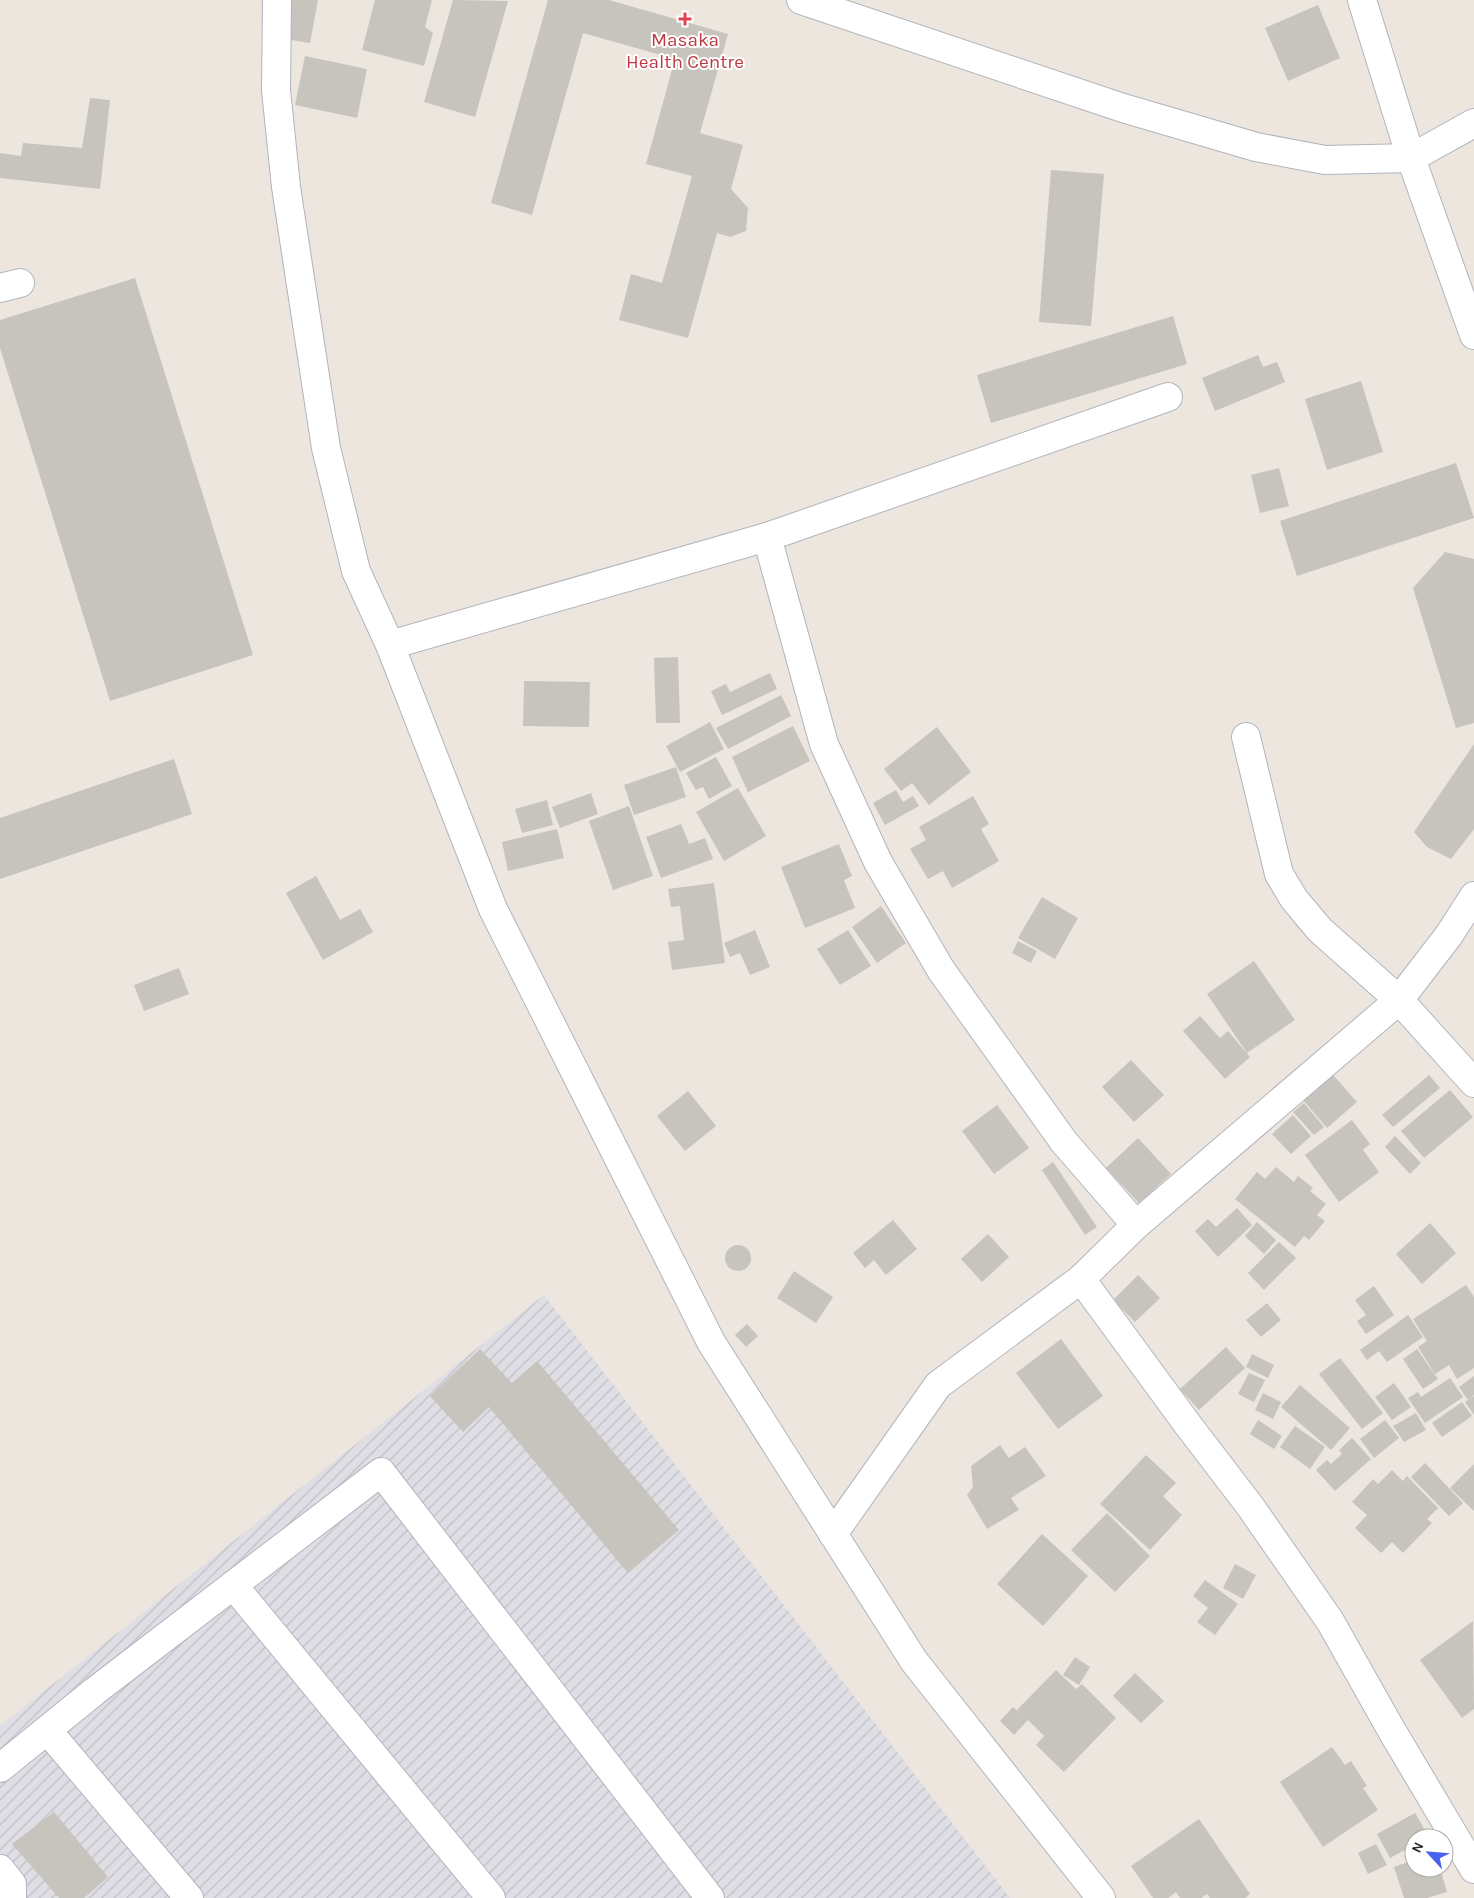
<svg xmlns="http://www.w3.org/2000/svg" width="1474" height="1898" viewBox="0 0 1474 1898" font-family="Karla,sans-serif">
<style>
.industrial{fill:url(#industrial-furrows)}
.building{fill:#c7c3bd}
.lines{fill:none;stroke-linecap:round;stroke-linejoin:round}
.minor-casing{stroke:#b1b4be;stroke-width:30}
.tertiary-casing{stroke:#b1b4be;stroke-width:30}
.secondary-casing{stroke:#b1b4be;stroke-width:30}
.minor{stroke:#fff;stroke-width:28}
.tertiary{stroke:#fff;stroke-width:28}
.secondary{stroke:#fff;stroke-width:28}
.health-dot{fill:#e0444e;stroke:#fff;stroke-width:2}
.labels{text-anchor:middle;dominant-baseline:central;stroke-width:4;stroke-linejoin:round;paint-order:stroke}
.health-label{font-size:19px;fill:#be3a42;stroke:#fff}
</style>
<defs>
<pattern id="industrial-furrows" width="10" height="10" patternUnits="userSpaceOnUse" patternTransform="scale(1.25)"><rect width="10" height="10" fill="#e0dee5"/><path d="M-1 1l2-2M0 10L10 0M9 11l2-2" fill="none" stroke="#c0bfc5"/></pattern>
</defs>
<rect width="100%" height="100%" fill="#ece6de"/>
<path class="industrial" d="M544 1295 1010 1898H0V1726Z"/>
<g class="building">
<path d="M292 0H318L310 43 285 39Z"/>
<path d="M375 0H432L425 27 433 33 424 66 362 50Z"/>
<path d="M453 0 508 1 475 117 424 102Z"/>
<path d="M548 0H609L728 34 700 133 743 145 731 189 748 208 746 231 730 237 717 233 688 338 619 320 631 274 662 283 692 176 646 164 675 59 583 33 532 215 491 203Z"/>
<path d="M1318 5 1340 58 1288 81 1265 28Z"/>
<path d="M305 56 367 69 357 118 295 105Z"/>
<path d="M90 98 110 100 100 189 0 178V153L21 156 23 143 82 148Z"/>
<path d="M1051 170 1104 174 1091 326 1039 322Z"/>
<path d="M135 278 253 655 110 701 0 348V320Z"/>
<path d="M1173 316 1187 364 991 423 977 375Z"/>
<path d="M1258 355 1263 367 1277 362 1285 382 1215 411 1202 378Z"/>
<path d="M1361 381 1383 452 1327 470 1305 399Z"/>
<path d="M1456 463 1474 518 1297 576 1280 521Z"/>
<path d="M1279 468 1289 506 1260 513 1251 475Z"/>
<path d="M1445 552 1474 559V723L1456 728 1413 588Z"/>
<path d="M678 657 680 723H656L654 658Z"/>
<path d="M770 673 777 689 722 715 711 691 726 684 730 692Z"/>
<path d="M524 681 590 682 589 727 523 726Z"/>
<path d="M781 695 791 716 728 749 716 728Z"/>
<path d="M710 722 724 749 680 772 666 746Z"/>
<path d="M793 726 810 761 748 792 732 757Z"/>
<path d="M937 727 971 772 929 805 912 783 901 791 884 769Z"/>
<path d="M1474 744V829L1451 859 1427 847 1414 832Z"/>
<path d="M716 757 732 786 709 799 703 787 696 790 686 773Z"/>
<path d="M174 759 192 814 0 879V818Z"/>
<path d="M676 767 686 797 634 815 624 785Z"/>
<path d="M738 788 766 836 724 861 696 812Z"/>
<path d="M896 790 903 802 913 796 919 806 885 825 873 803Z"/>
<path d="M591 793 598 814 560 828 552 807Z"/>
<path d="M973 796 989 824 981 829 999 861 952 888 943 871 928 879 910 849 926 840 919 827Z"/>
<path d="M547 800 553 825 522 833 515 809Z"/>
<path d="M629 806 653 876 613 890 589 821Z"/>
<path d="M681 824 689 844 705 838 713 859 661 878 646 837Z"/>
<path d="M557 829 564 858 508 871 502 842Z"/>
<path d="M839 844 852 876 844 880 855 908 805 928 781 867Z"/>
<path d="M316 876 340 920 360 909 373 932 323 960 286 893Z"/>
<path d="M714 883 725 963 672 970 668 942 684 940 680 906 671 907 668 889Z"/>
<path d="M1042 897 1078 918 1055 959 1018 938Z"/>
<path d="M881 906 906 943 877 963 852 927Z"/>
<path d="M755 930 770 967 750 975 740 953 730 957 724 943Z"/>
<path d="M848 930 871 966 840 985 817 949Z"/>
<path d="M1018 941 1037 951 1031 963 1012 953Z"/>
<path d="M1254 961 1295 1020 1247 1053 1207 994Z"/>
<path d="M179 968 189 994 144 1011 134 985Z"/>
<path d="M1200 1016 1220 1038 1228 1031 1250 1057 1225 1079 1183 1031Z"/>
<path d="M1131 1060 1164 1095 1134 1122 1102 1087Z"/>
<path d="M1333 1075 1357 1102 1327 1128 1303 1100Z"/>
<path d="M1429 1075 1440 1088 1393 1127 1382 1115Z"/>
<path d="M1450 1090 1473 1117 1424 1158 1401 1131Z"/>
<path d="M688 1091 716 1126 685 1151 657 1116Z"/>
<path d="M1304 1103 1324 1127 1314 1135 1293 1112Z"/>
<path d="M997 1105 1029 1148 994 1174 962 1131Z"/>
<path d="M1293 1115 1311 1136 1291 1154 1272 1134Z"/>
<path d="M1352 1120 1370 1144 1363 1150 1379 1172 1339 1202 1305 1155Z"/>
<path d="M1395 1136 1421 1163 1410 1174 1385 1147Z"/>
<path d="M1138 1138 1171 1174 1139 1203 1106 1168Z"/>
<path d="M1053 1162 1097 1227 1085 1235 1042 1170Z"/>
<path d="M1276 1167 1294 1182 1298 1176 1313 1188 1310 1191 1326 1204 1317 1215 1325 1221 1309 1240 1304 1236 1295 1247 1235 1199 1257 1172 1265 1179Z"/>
<path d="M1237 1208 1252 1225 1218 1257 1195 1231 1208 1219 1216 1227Z"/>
<path d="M893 1220 917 1249 886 1275 874 1260 865 1268 853 1253Z"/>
<path d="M1257 1222 1276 1240 1264 1254 1245 1236Z"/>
<path d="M1430 1223 1456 1253 1422 1284 1396 1254Z"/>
<path d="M988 1234 1009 1257 982 1282 961 1259Z"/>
<path d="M1279 1242 1296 1258 1264 1290 1248 1273Z"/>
<circle cx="738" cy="1258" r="13"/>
<path d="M794 1271 833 1297 816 1323 777 1298Z"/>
<path d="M1138 1275 1160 1298 1135 1322 1113 1300Z"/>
<path d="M1466 1285 1474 1297V1368L1457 1379 1449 1365 1435 1374 1418 1347 1427 1341 1413 1319Z"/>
<path d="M1374 1286 1394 1315 1366 1334 1357 1321 1366 1315 1355 1300Z"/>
<path d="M1267 1303 1281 1320 1261 1337 1246 1320Z"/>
<path d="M1408 1315 1423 1337 1387 1362 1379 1351 1367 1360 1360 1350Z"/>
<path d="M747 1324 758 1336 746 1347 735 1335Z"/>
<path d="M1061 1339 1103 1396 1058 1429 1016 1373Z"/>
<path d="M1226 1347 1245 1368 1199 1410 1180 1389Z"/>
<path d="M480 1349 512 1383 537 1361 679 1530 628 1573 489 1407 463 1432 430 1396Z"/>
<path d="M1417 1349 1438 1379 1423 1389 1403 1359Z"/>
<path d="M1252 1354 1274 1365 1268 1378 1246 1367Z"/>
<path d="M1340 1358 1383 1413 1362 1429 1319 1374Z"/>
<path d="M1249 1373 1265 1380 1254 1402 1238 1394Z"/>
<path d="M1474 1376V1395L1468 1400 1459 1387Z"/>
<path d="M1450 1378 1463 1397 1425 1423 1408 1398 1418 1392 1421 1397Z"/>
<path d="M1394 1383 1411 1407 1392 1420 1375 1397Z"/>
<path d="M1300 1385 1350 1428 1331 1450 1281 1407Z"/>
<path d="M1263 1393 1281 1402 1273 1419 1255 1410Z"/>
<path d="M1474 1396V1415L1465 1402Z"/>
<path d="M1462 1402 1472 1416 1442 1437 1432 1423Z"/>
<path d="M1416 1413 1426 1430 1404 1442 1393 1426Z"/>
<path d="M1258 1420 1282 1436 1274 1449 1250 1434Z"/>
<path d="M1385 1420 1399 1438 1374 1458 1360 1439Z"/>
<path d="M1295 1426 1325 1447 1310 1469 1280 1447Z"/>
<path d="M1352 1438 1371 1459 1335 1491 1316 1470 1327 1460 1331 1464 1342 1454 1339 1450Z"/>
<path d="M1000 1445 1009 1458 1025 1447 1046 1476 1011 1498 1019 1510 987 1529 967 1495 973 1487 971 1466Z"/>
<path d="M1146 1455 1176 1483 1163 1496 1182 1515 1150 1550 1100 1504Z"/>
<path d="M1425 1463 1463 1503 1449 1516 1411 1477Z"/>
<path d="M1474 1464V1511L1450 1488Z"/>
<path d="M1392 1470 1403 1481 1407 1476 1438 1508 1427 1519 1432 1523 1403 1553 1392 1542 1381 1553 1355 1528 1367 1515 1352 1502 1373 1479 1378 1484Z"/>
<path d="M1107 1513 1150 1556 1115 1592 1071 1550Z"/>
<path d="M1042 1534 1088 1576 1043 1626 997 1584Z"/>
<path d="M1235 1564 1256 1575 1243 1599 1223 1588Z"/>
<path d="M1205 1580 1238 1604 1215 1635 1197 1622 1208 1608 1193 1596Z"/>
<path d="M1473 1621 1474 1709 1462 1718 1420 1660Z"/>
<path d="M1075 1657 1090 1667 1079 1685 1063 1675Z"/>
<path d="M1056 1670 1076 1689 1082 1684 1116 1718 1064 1772 1036 1745 1044 1736 1028 1720 1014 1735 1000 1721 1013 1707 1024 1717 1017 1710Z"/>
<path d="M1135 1673 1164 1701 1141 1723 1113 1696Z"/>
<path d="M1332 1747 1345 1765 1351 1761 1367 1786 1363 1788 1378 1810 1323 1847 1280 1782Z"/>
<path d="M54 1812 108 1877 84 1898H59L12 1844Z"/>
<path d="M1415 1813 1429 1837 1414 1838V1845L1390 1858 1377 1834Z"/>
<path d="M1199 1819 1250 1894 1245 1898H1210L1207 1894 1201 1898H1180L1176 1892 1168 1898H1153L1131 1866Z"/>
<path d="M1376 1844 1387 1865 1368 1874 1358 1853Z"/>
<path d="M1414 1860V1868H1440L1447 1892 1427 1898H1404L1394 1867Z"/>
</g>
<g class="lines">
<g class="minor-casing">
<g id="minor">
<path d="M277 0 276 90 286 187 326 448 356 571 390 645 493 909 711 1342 914 1661 1101 1898"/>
<path d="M1411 158 1474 123"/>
<path d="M0 288 20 283"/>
<path d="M767 537 824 744 878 862 941 970 1064 1142 1136 1225"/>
<path d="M390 645 767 537 1168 397"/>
<path d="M1246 737 1279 874 1294 899 1320 930 1399 1000 1474 1083"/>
<path d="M1081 1279 1188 1425 1250 1506 1330 1621 1392 1731 1474 1869"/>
<path d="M833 1534 938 1385 1081 1279 1136 1225 1399 1000 1449 935 1474 896"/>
<path d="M233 1585 491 1898"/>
<path d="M47 1730 189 1898"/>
<path d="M0 1768 95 1691 381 1472 710 1898"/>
<path d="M0 1869 12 1884V1898"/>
</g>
</g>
<g class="tertiary-casing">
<path id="tertiary" d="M1362 0 1411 158"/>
</g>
<g class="secondary-casing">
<path id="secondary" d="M801 0 1123 108 1256 147 1325 160 1411 158 1474 335"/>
</g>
<use href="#minor" class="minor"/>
<use href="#tertiary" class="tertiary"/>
<use href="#secondary" class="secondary"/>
</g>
<path class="health-dot" d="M682.5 11.5h5v5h5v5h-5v5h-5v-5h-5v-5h5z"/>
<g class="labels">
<g class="health-label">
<text x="685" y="40">Masaka<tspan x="685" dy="22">Health Centre</tspan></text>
</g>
</g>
<g transform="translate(1429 1853) rotate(296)"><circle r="24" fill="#ffffff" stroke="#aaaaaa"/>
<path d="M0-4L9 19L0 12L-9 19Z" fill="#4862ef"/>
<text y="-8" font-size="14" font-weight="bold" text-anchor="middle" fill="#2b2b2b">N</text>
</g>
</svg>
